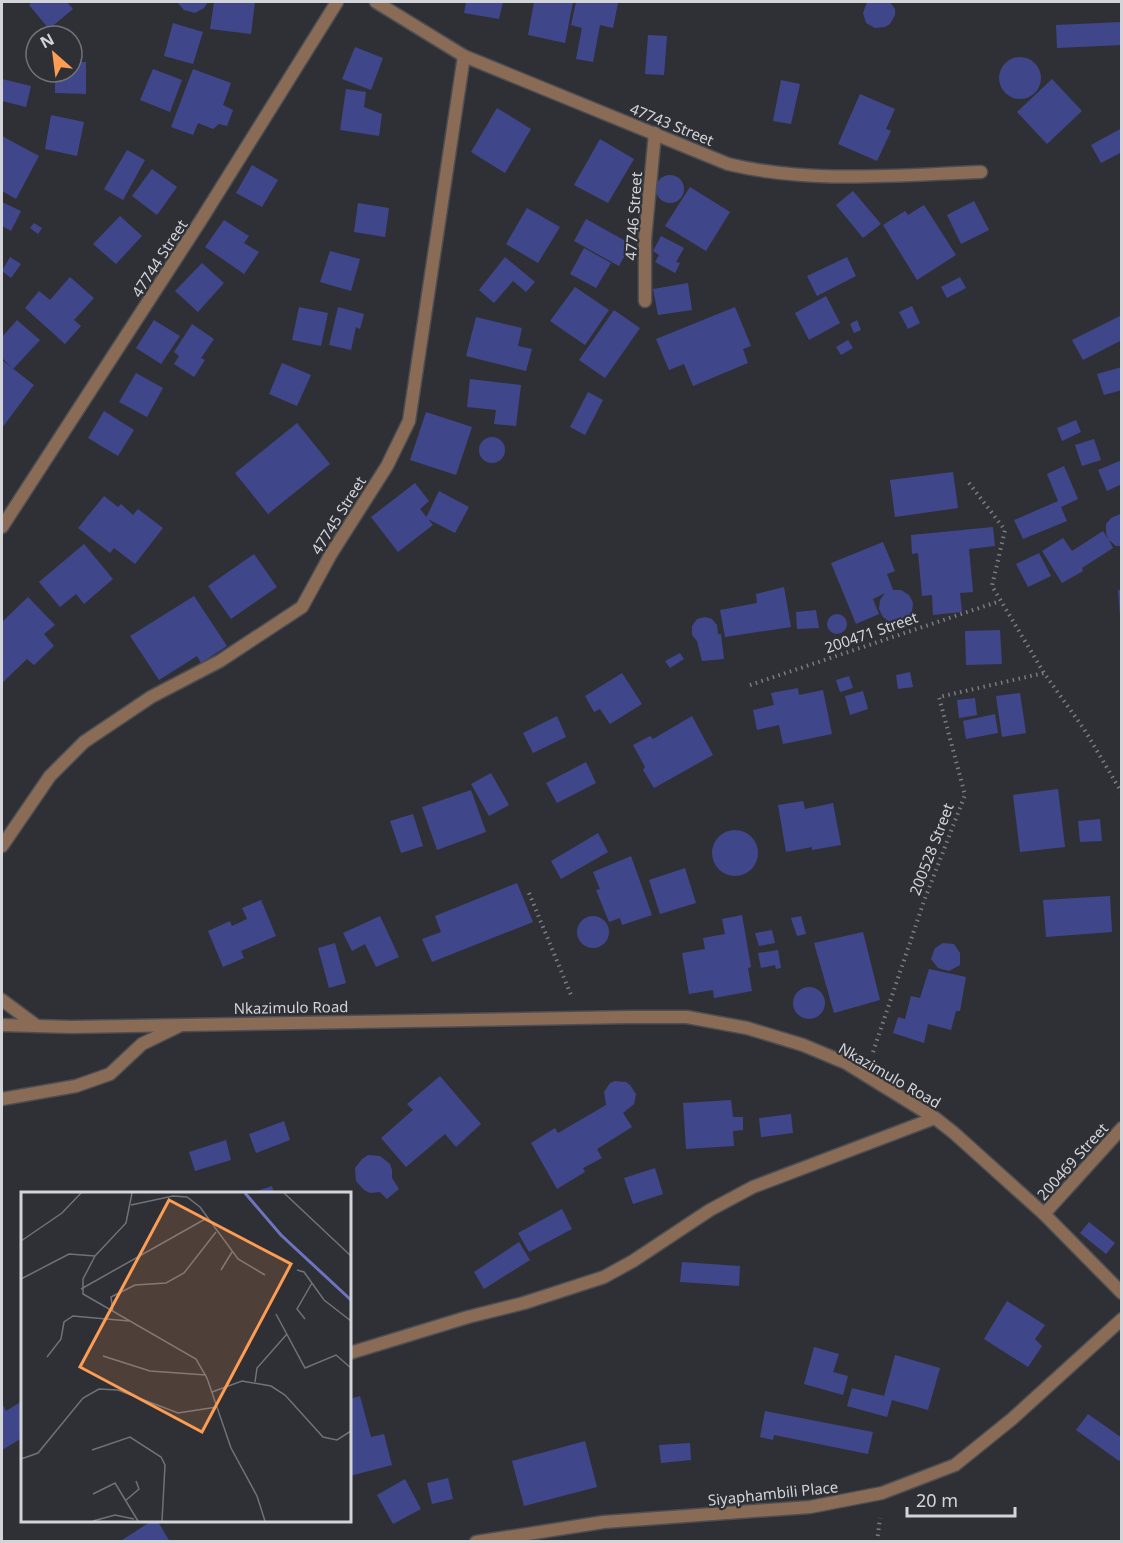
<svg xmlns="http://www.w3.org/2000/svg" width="1123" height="1543" viewBox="0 0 1123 1543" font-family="'Noto Sans',sans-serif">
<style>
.building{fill:#40468a}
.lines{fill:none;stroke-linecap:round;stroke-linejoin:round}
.street-casing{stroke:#4d4e53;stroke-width:15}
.path{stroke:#7b7c81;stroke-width:4;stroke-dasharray:1.5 4.5;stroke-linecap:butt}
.street{stroke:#896b56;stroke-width:12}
.labels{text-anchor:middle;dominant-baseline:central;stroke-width:4.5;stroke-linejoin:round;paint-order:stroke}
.street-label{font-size:15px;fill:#d3d4d8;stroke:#2f3036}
.inset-river{fill:none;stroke:#6c75be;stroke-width:3}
.inset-road{fill:none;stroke:#717277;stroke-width:1.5}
.view{fill:#fc9d53;fill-opacity:0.15;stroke:#fc9d53;stroke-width:3}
.inset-edge{fill:none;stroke:#d3d4d8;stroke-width:3}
</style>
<rect width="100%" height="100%" fill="#2f3036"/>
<g class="building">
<path d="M32 2H67L73 9 49 29 29 5Z"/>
<path d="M177 2H208L204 8 195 13 184 10Z"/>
<path d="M214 2H255L251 34 210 29Z"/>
<path d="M466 2H503L499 19 464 13Z"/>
<path d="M534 2H573L565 43 528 35Z"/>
<path d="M576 2 618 3 613 28 600 25 593 62 576 59 582 28 571 25Z"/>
<path d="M867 2H890L895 9V15L890 24 885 27 875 28 866 23 863 13Z"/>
<path d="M1122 22V45L1057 48 1056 25Z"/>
<path d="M173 23 203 32 193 64 164 56Z"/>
<path d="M648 35 667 36 664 75 645 74Z"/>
<path d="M355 47 383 58 371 90 342 79Z"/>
<circle cx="1020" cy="78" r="21"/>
<path d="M72 62H86V94L55 93V72H72Z"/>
<path d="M153 69 182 80 170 112 140 100Z"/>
<path d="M193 69 231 83 223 105 233 110 227 126 219 124 213 129 198 123 193 135 171 127Z"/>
<path d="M2 79 31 86 26 107 2 101Z"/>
<path d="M1052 79 1082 111 1047 144 1017 112Z"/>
<path d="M781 80 800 84 791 124 773 121Z"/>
<path d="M346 89 366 92 364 107 382 114 379 136 340 130Z"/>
<path d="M860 94 895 109 886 129 891 131 877 161 838 144Z"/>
<path d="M497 108 531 129 505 173 471 152Z"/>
<path d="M51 115 84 122 77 156 45 149Z"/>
<path d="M1122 128V152L1101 163 1091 145Z"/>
<path d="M2 136 39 156 16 199 2 191Z"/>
<path d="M600 139 634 159 608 203 574 185Z"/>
<path d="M127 150 145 160 123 200 104 189Z"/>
<path d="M252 165 278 180 262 207 236 193Z"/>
<path d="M152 169 177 187 157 215 132 196Z"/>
<circle cx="670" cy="189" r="14"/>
<path d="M690 187 730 212 706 251 665 226Z"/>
<path d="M853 191 881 224 863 238 836 205Z"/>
<path d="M974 201 989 230 961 244 947 215Z"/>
<path d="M2 202 21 211 11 231 2 226Z"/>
<path d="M358 203 389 208 385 237 354 232Z"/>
<path d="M924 205 956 255 917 280 883 225 905 211 908 215Z"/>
<path d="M527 208 560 227 538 263 506 244Z"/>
<path d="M120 216 142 236 116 264 93 244Z"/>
<path d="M586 219 631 244 619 266 574 241Z"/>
<path d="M224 220 249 236 244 243 259 252 244 274 205 247Z"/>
<path d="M34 223 42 228 38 234 30 228Z"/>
<path d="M661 236 684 248 676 262 680 263 675 273 655 262 659 255 653 251Z"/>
<path d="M584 248 611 263 596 288 570 274Z"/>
<path d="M330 251 360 259 351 291 320 282Z"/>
<path d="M10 257 21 264 11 278 2 271Z"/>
<path d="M505 257 535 282 526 292 513 281 494 303 479 290Z"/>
<path d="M847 257 856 276 817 296 807 276Z"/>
<path d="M202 263 224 283 198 312 175 291Z"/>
<path d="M70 277 94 298 74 320 81 326 65 344 25 308 39 291 50 300Z"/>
<path d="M960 277 966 288 947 298 941 287Z"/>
<path d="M688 283 692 310 658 315 653 289Z"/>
<path d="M575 287 609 310 585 345 550 321Z"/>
<path d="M826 296 840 323 809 340 795 313Z"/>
<path d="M912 306 920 323 908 329 899 312Z"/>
<path d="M299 307 328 313 321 346 292 340Z"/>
<path d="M338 307 364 314 360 329 356 327 351 350 329 345Z"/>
<path d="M735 307 751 346 743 349 748 363 693 386 684 364 669 370 656 339Z"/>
<path d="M614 310 640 328 605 378 579 360Z"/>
<path d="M1122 315V340L1083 360 1072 340Z"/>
<path d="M476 317 522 328 518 346 532 349 526 371 466 356Z"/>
<path d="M17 320 40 340 13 369 2 358V337Z"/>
<path d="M154 320 180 336 161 364 136 348Z"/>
<path d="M857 320 861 330 854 333 850 324Z"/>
<path d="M192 324 214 339 201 358 205 360 194 377 174 364 179 356 174 352Z"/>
<path d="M848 340 853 348 841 355 836 347Z"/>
<path d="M2 360 34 385 2 428Z"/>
<path d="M282 363 311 375 297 406 269 394Z"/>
<path d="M1122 367V390L1104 395 1097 374Z"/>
<path d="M136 373 163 388 147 417 119 402Z"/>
<path d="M470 379 521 385 516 426 494 424 496 410 467 407Z"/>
<path d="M588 392 603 400 585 435 570 427Z"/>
<path d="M104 411 134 430 118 456 88 438Z"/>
<path d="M426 412 472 427 456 475 410 460Z"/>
<path d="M1076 420 1081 432 1062 441 1057 428Z"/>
<path d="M297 423 330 464 268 514 235 473Z"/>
<circle cx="492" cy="450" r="13"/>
<path d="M1094 439 1101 460 1082 466 1075 445Z"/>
<path d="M1122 460V484L1107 491 1098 470Z"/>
<path d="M1064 466 1078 499 1061 507 1067 521 1023 539 1014 520 1058 501 1047 474Z"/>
<path d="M953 472 958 508 895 517 890 480Z"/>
<path d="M415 483 429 501 420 509 433 525 398 552 371 517Z"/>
<path d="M439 491 469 507 455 533 426 518Z"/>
<path d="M104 496 118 507 121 504 133 515 138 509 163 528 135 564 114 548 110 553 78 528Z"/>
<path d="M1120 514H1122V546H1116L1109 540 1113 548 1082 568 1083 571 1062 583 1042 551 1063 538 1072 551 1103 531 1108 539 1106 533V524L1111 518Z"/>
<path d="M993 527 995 546 969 549 973 592 960 593 962 612 933 615 932 595 922 596 918 553 912 554 911 535Z"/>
<path d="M883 542 895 571 887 574 893 590H901L909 595 913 603 912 612 907 618 899 623 890 622 883 617 879 609 880 600 885 593 873 599 879 614 856 624 831 563Z"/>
<path d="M84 544 113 579 84 604 76 594 60 607 39 582Z"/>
<path d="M1039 553 1051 576 1028 587 1016 564Z"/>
<path d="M254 554 277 587 231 619 208 586Z"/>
<path d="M784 587 791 627 725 637 720 610 757 603 756 594Z"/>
<path d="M1118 590H1122V616H1120Z"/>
<path d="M194 596 227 646 201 663 197 656 159 680 130 636Z"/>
<path d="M28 597 55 625 44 634 54 646 34 665 27 659 2 683V622Z"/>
<path d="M816 610 819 628 797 629 796 612Z"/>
<circle cx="837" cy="624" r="10"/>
<path d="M705 617 712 619 717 625 718 634H721L724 659 702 661 697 641 692 635V626L697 619Z"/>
<path d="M1000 630 1002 664 966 665 965 631Z"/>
<path d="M680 653 684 659 670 668 665 661Z"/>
<path d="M910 672 913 687 898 689 896 675Z"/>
<path d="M622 673 642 704 610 724 600 709 594 712 585 696Z"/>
<path d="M849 676 853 688 840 692 836 680Z"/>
<path d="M798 688 799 695 823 690 832 734 783 744 779 725 757 730 753 710 774 705 771 693Z"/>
<path d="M863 691 868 709 850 715 845 696Z"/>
<path d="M1020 693 1026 733 1002 737 996 696Z"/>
<path d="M975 698 977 715 959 718 957 700Z"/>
<path d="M995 714 998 733 966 739 963 721Z"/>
<path d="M557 716 566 737 533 753 523 733Z"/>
<path d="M692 716 713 755 654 788 643 770 645 767 633 745 650 736 653 739Z"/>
<path d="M586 762 596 783 557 803 546 783Z"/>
<path d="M491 773 509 805 489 816 471 784Z"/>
<path d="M1058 789 1065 847 1020 852 1013 795Z"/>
<path d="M471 790 486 832 437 850 422 807Z"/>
<path d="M803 801 805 809 833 803 841 845 812 850V847L786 852 778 805Z"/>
<path d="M413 814 423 846 401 853 390 821Z"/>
<path d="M1100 819 1102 841 1080 842 1078 821Z"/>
<circle cx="735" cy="853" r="23"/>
<path d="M598 833 608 852 561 879 551 861Z"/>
<path d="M631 856 652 915 622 925 620 918 609 922 596 890 600 889 593 872Z"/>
<path d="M685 868 696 903 660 914 649 880Z"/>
<path d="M517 883 533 922 432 962 422 939 441 932 435 916Z"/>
<path d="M1110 896 1112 932 1046 937 1043 900Z"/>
<path d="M261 900 276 936 241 951 244 958 223 967 208 931 230 921 232 926 247 919 242 908Z"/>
<path d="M742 915 751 967 748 968 752 991 714 998 713 990 689 994 682 953 705 949 703 938 725 934 722 919Z"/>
<circle cx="593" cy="932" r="16"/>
<path d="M380 916 399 957 376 967 365 944 352 951 343 933Z"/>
<path d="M801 916 806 934 797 936 791 918Z"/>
<path d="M772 930 775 943 759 946 755 933Z"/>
<path d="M863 932 880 1000 834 1013 814 943Z"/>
<path d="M335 943 346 983 329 988 318 948Z"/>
<path d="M943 943 954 944 960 953V965L949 971 938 968 931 959 935 948Z"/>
<path d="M778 950 781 968 776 969 775 965 761 968 758 953Z"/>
<path d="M929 969 966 977 960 1011H956L951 1030 928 1024 924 1043 893 1033 898 1017 905 1019 911 996 920 998Z"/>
<circle cx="809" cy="1003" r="16"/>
<path d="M440 1076 481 1124 456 1147 445 1134 406 1167 381 1138 413 1110 407 1104Z"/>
<path d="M615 1081 626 1082 630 1085 636 1094 634 1104 623 1113 632 1127 597 1149 602 1158 583 1168 585 1172 557 1189 531 1143 555 1128 558 1133 606 1105 604 1092 610 1083Z"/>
<path d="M731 1100 733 1117H743V1130L733 1131 734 1146 686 1149 683 1103Z"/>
<path d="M791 1114 793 1133 761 1137 759 1118Z"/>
<path d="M284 1121 290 1140 256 1153 249 1134Z"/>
<path d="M226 1140 231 1160 195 1171 189 1152Z"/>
<path d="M368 1155 380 1156 390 1164 392 1170V1178L399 1189 387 1199 380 1192 370 1193 364 1190 356 1181 355 1168 362 1159Z"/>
<path d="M655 1168 663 1194 633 1204 624 1178Z"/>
<path d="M272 1186 274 1194H251V1193Z"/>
<path d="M562 1209 572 1229 529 1252 518 1233Z"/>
<path d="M1089 1222 1115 1243 1106 1254 1080 1233Z"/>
<path d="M519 1242 530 1260 484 1289 474 1272Z"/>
<path d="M682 1262 740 1266 739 1286 680 1282Z"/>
<path d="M1007 1301 1045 1325 1035 1339 1042 1346 1028 1367 984 1339Z"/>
<path d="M814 1347 839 1354 833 1372 848 1376 843 1395 804 1384Z"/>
<path d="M895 1355 940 1368 928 1410 892 1400 887 1417 847 1406 852 1388 884 1396Z"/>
<path d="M360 1396 371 1437 384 1434 392 1465 350 1476V1399Z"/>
<path d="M22 1401V1438L2 1450V1403L6 1411Z"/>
<path d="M765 1411 873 1432 868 1454 774 1435 773 1440 760 1437Z"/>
<path d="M1088 1414 1122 1438V1457L1119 1461 1076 1430Z"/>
<path d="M585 1441 597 1487 524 1506 512 1461Z"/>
<path d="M690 1443 691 1460 661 1463 659 1445Z"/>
<path d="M448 1478 453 1499 432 1504 427 1483Z"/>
<path d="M405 1479 421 1509 393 1524 377 1495Z"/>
<path d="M153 1520H157L170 1542H119Z"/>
</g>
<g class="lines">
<g class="street-casing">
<g id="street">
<path d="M376 2 464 56 728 164C810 184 897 175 981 172"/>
<path d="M645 301V239L655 133"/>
<path d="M2 527 201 220 337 2"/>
<path d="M2 846 50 776 84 742 151 697 220 661 302 607 331 554 387 466 409 421 464 56"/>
<path d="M2 1000 37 1026"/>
<path d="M2 1025 72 1027 629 1017H687L747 1028 803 1045 846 1063 935 1118 954 1133 1044 1214 1122 1293"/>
<path d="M2 1099 76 1086 110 1074 142 1044 179 1026"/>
<path d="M1044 1214 1122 1128"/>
<path d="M350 1353 468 1317 524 1303 604 1277 633 1261 710 1210 753 1187 935 1118"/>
<path d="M476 1542 604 1522 810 1507 882 1493 955 1465 1012 1419 1122 1319"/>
</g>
</g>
<g class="path">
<path d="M969 483 1005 530 992 586 1044 673 1084 729 1122 793"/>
<path d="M750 685 1000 601"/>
<path d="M529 893 571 995"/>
<path d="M873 1052 924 901 965 795 939 697 1044 673"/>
<path d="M877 1542 880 1518"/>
</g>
<use href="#street" class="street"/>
</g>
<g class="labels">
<g class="street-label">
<text transform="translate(672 124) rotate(22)">47743 Street</text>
<text transform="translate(633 216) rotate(-86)">47746 Street</text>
<text transform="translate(159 258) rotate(-57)">47744 Street</text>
<text transform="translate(338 515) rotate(-58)">47745 Street</text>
<text transform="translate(871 632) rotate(-19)">200471 Street</text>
<text transform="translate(931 849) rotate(-69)">200528 Street</text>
<text transform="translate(291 1007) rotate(-1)">Nkazimulo Road</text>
<text transform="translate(890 1075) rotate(30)">Nkazimulo Road</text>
<text transform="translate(1072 1161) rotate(-48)">200469 Street</text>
<text transform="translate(773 1493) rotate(-6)">Siyaphambili Place</text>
</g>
</g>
<g transform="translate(21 1192)">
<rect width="330" height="330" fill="#2f3036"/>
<path class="inset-river" d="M224 1 260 43 330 108"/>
<path class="inset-road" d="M263 1 330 64M110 13 152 4 166 5 179 15 217 67 244 83M0 49 41 21 60 1M74 64 62 87V102L175 167 186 186 210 256 236 304 244 329M200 78 211 60M276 78 283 80 303 108 330 129M0 87 48 62 74 64 105 31 111 1M60 97 186 26M92 120 90 105 114 93 145 91 163 81 195 40M255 122 284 176 315 163 330 176M284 127 276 117 291 91M82 164 129 179 185 183M26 165 40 147 43 130 52 124 108 129M234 190 236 176 266 142M191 200 221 189 250 194 264 203 302 245 316 248 330 239M71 258 109 245 140 265 144 273 141 329M0 267 17 261 62 206 78 197 97 198 157 221 196 215M72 302 94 291 117 329M104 309 118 297 115 289M72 329 94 323 113 327"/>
<path class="view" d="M148 8 270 72 181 240 59 175Z"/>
<rect width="330" height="330" class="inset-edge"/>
</g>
<rect width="1123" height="1543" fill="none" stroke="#d3d4d8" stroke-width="6"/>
<g transform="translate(54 54) rotate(332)"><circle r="28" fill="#2f3036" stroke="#717277" stroke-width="1.5"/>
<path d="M0-4.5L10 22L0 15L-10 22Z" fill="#fc9d53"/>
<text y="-9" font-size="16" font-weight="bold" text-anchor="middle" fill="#d3d4d8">N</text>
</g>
<path d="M907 1507v9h108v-9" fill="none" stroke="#d3d4d8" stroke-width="3"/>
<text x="916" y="1507" font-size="18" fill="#d3d4d8" stroke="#2f3036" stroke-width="4.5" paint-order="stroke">20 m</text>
</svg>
